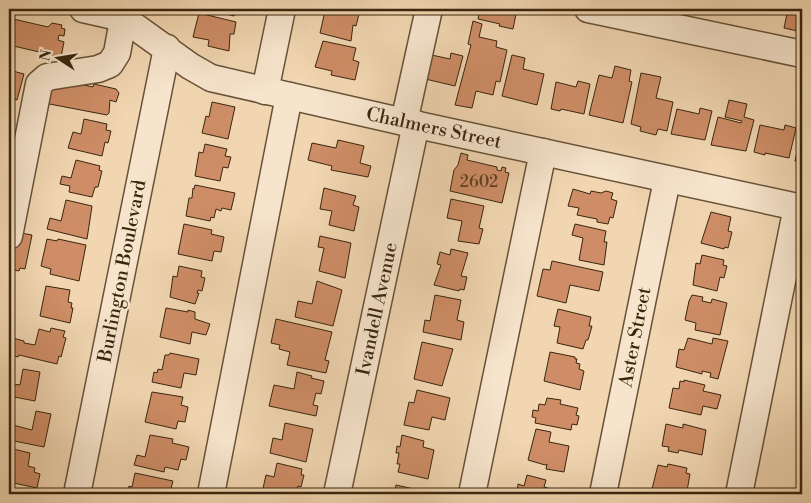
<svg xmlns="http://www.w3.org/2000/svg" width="811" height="503" viewBox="0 0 811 503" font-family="'Libre Bodoni',serif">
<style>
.building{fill:#ce8d66;stroke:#39260f}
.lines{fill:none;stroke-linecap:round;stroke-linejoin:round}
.minor-casing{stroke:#675238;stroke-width:29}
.minor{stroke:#f6e4cc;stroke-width:26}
.labels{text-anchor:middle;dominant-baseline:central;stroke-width:5;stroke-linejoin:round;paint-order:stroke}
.number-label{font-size:16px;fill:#5e4025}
.street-label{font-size:19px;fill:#39260f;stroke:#f6e4cc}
</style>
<rect width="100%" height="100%" fill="#f1d6b1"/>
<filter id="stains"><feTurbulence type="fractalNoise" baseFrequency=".004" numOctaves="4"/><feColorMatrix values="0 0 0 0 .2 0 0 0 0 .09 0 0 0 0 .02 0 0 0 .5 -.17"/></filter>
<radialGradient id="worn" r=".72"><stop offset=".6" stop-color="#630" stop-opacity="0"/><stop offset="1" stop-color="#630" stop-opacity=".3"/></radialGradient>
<g class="building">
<path d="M207 9H236L234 16Z"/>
<path d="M329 9H341L340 10 359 14 356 26 353 25 351 41 320 33 325 11 328 12Z"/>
<path d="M480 9H517L513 29 499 26 500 24 478 19Z"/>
<path d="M788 9H802V32L784 28Z"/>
<path d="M199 13 236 22 234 34H230L229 51 208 46 209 40 193 37Z"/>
<path d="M9 18 48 27 52 23 62 25 61 28 65 29 64 36 59 35 58 40 64 42 61 57 9 45Z"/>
<path d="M473 21 482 24 479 37 497 41 496 47 507 50 500 82 496 81 493 95 476 91 472 108 455 105 471 45 468 44Z"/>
<path d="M323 41 356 48 353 60 359 62 355 80 331 75 332 71 315 67Z"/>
<path d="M451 53 463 56 455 86 421 78 427 54 450 59Z"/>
<path d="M512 55 525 58 523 69 544 74 537 105 502 96Z"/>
<path d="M615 66 631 70 629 81 632 82 623 123 589 115 599 75 612 78Z"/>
<path d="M9 70 24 74 17 100 9 98Z"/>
<path d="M641 73 661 77 656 98 673 102 667 131 658 129 656 135 640 131 641 127 631 124Z"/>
<path d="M61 80 93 87 94 84 116 89 119 93 116 102 110 100 109 113 107 115 39 102Z"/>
<path d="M578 81 590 84 584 114 561 109 560 111 551 109 556 82 576 87Z"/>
<path d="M729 100 747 104 744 117 754 120 746 151 711 145 718 117 741 123 742 121 725 117Z"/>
<path d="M212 102 235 107 228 139 202 133 206 116 209 117Z"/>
<path d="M700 108 712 111 705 140 671 134 677 109 699 114Z"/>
<path d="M84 119 107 124 106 130 111 131 108 143 105 142 102 156 68 148 73 132 81 134Z"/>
<path d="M760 125 784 130 785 125 796 128 789 158 765 153V155L754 152Z"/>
<path d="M801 134H802V163L795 161Z"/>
<path d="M338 140 364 146 360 163 371 166 368 177 331 170 332 166 308 160 312 143 336 148Z"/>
<path d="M205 144 227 149 225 156 231 157 228 168 223 167 220 181 195 176 199 152 203 153Z"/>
<path d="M461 153 468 155 467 160 497 167V170L501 171 502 167 506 168 505 172 509 173 502 203 450 191 454 170 458 165Z"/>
<path d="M76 160 100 166 99 170 102 171 98 187H95L92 197 69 192 70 186 60 184 62 176 71 178Z"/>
<path d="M195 185 235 193 231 210 222 208 221 211 216 209 214 218 211 217 210 221 186 216 189 198H192L193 188 194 189Z"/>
<path d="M324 188 356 196 353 205 359 207 354 231 329 225 332 211 320 209Z"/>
<path d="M573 189 590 194 591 191 601 193 606 191 613 193 611 199 617 201 613 218 610 217 608 224 597 222V219L577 215 579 208 568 206Z"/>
<path d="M451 199 484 206 479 228 483 229 479 244 458 241 462 221 447 218Z"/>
<path d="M66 200 92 206 87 239 47 229 50 218 61 221Z"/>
<path d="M711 212 731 217 728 231 732 232 728 248 725 247 724 249 701 243Z"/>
<path d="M184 224 212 230 211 234 224 237 221 252 214 251 212 261 178 254Z"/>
<path d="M575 224 606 231 604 242H607L604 265 579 260 583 238 572 235Z"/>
<path d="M10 231 32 235 25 269 20 268 19 271 9 269V238Z"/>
<path d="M320 236 351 243 345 278 319 271 324 248 318 247Z"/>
<path d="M47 239 57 241 58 239 86 245 79 281 50 274 51 269 41 266Z"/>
<path d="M451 249 468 253 461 276 467 277 464 290 460 289 459 291 434 285 441 265 437 264 440 252 450 255Z"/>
<path d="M702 255 724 260 723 265 727 266 724 278 720 277 717 291 693 285 696 263 700 264Z"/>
<path d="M552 261 603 272 599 291 570 285 566 303 537 296 543 269 550 270Z"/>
<path d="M179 266 202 271 201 277 205 278 202 291 198 290 197 293H199L195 304 170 297 173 276 177 277Z"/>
<path d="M317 281 342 290 333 326 295 317 298 301 312 304Z"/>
<path d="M46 286 70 290 68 302 72 303 71 308H73L70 323 40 316Z"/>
<path d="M435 295 461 300 457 320 464 322 461 340 423 332 425 320 430 321Z"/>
<path d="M692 295 703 297 702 301 711 303 712 299 727 303 720 335 695 330 696 323 685 320 689 301Z"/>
<path d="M166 308 188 312V310L195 312V319L210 324 206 335 192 332 190 344 160 337Z"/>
<path d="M558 309 591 317 589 326H592L588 340H586L583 349 557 343 560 327 554 326Z"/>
<path d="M276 319 332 332 325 360 329 361 326 373 287 365 290 352 279 349 280 345 271 343Z"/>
<path d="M51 328 65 331 63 337 66 338 61 357 59 356 57 364 19 355 18 357 9 355V337L24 341V343L35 345 39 329 50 332Z"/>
<path d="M688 338 712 344 713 338 728 341 718 379 710 377 711 373 702 371V374L676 367 679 349 684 350Z"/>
<path d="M422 342 453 349 442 386 414 379Z"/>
<path d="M550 352 575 357V359H577L576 363 580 364 579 369 584 371 580 390 544 381Z"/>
<path d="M170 353 199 359 196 375 184 373 181 388 152 382 154 372 157 373 158 369 162 370 165 355H169Z"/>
<path d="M23 369 40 372 35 401 9 396V377L14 378 13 384 20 385Z"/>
<path d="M297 372 312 376 311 378 324 381 321 394 316 393 313 405 318 406 316 416 269 406 274 385 294 389Z"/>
<path d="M684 380 705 385 703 391 721 395 717 409 703 406 701 415 669 408 673 388 679 389 680 381 684 382Z"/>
<path d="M417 390 450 398 445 420 432 417 429 430 404 425 409 402 414 403Z"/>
<path d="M152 392 183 397 181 405 188 407 185 422 178 421 176 429 145 422Z"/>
<path d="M547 398 561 400 560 404 578 408 576 415 579 416 577 425 572 424 571 430 535 423 536 418 532 417 533 410 538 411 539 404 545 405Z"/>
<path d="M36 411 51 414 44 447 9 440V424L32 430Z"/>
<path d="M285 423 313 429 306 462 270 453 273 438 282 440Z"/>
<path d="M666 424 683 428V424L706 430 702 455 679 450 678 453 668 451 669 447 662 446Z"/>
<path d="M536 429 551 432 549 442 569 446 564 472 546 469 547 464 545 465 528 460Z"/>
<path d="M150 435 173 439 172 443 189 447 186 460 181 459 178 470 165 467 164 472 134 465 137 455 145 457Z"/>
<path d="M402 435 424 441 423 447 434 450 428 479 398 472 400 464H397L399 453H396L397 446 400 447Z"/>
<path d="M9 448 30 453 28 466 35 468 34 472 40 474 37 488 9 482Z"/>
<path d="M277 463 302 469 301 475H304L301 487 298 486 296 494 262 493 266 475 274 477Z"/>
<path d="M668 464 687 468 686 473 690 474 687 491 683 490 681 494 651 493 658 465 667 467Z"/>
<path d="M135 473 173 481 170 492 164 491 163 494H128L129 486 132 487Z"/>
<path d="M527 475 546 480 544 487 548 488V490L559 493 558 494H517L518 484 524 486Z"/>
<path d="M396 485 428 492V494H394Z"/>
</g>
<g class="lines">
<g class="minor-casing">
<g id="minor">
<path d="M83 9 123 18 190 66 211 78 404 122 802 208"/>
<path d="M588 9 802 54"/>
<path d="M265 91 282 9"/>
<path d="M404 122 429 9"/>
<path d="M9 236 39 84 47 77 98 69 110 64 117 53 125 9"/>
<path d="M77 494 167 48"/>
<path d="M211 494 289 96"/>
<path d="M337 494 416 124"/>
<path d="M472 494 543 152"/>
<path d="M603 494 667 180"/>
<path d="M739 494 797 207"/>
</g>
</g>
<use href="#minor" class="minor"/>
</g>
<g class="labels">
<g class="number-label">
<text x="479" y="182">2602</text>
</g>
<g class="street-label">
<text transform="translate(434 128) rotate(12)">Chalmers Street</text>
<text transform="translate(122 271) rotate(-79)">Burlington Boulevard</text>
<text transform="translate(377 309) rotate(-78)">Ivandell Avenue</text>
<text transform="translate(635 337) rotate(-79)">Aster Street</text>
</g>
</g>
<rect width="811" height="503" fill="none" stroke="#f1d6b1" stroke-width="30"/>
<rect x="10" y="10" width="791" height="483" fill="none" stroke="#39260f" stroke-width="2.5"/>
<rect x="15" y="15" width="781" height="473" fill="none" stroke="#39260f"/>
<g transform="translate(58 58) rotate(282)" stroke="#f6e4cc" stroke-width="4" paint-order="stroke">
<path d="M0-4L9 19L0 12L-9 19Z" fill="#39260f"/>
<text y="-8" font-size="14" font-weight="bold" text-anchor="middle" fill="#39260f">N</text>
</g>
<rect width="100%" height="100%" filter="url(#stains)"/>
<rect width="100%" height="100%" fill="url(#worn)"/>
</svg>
